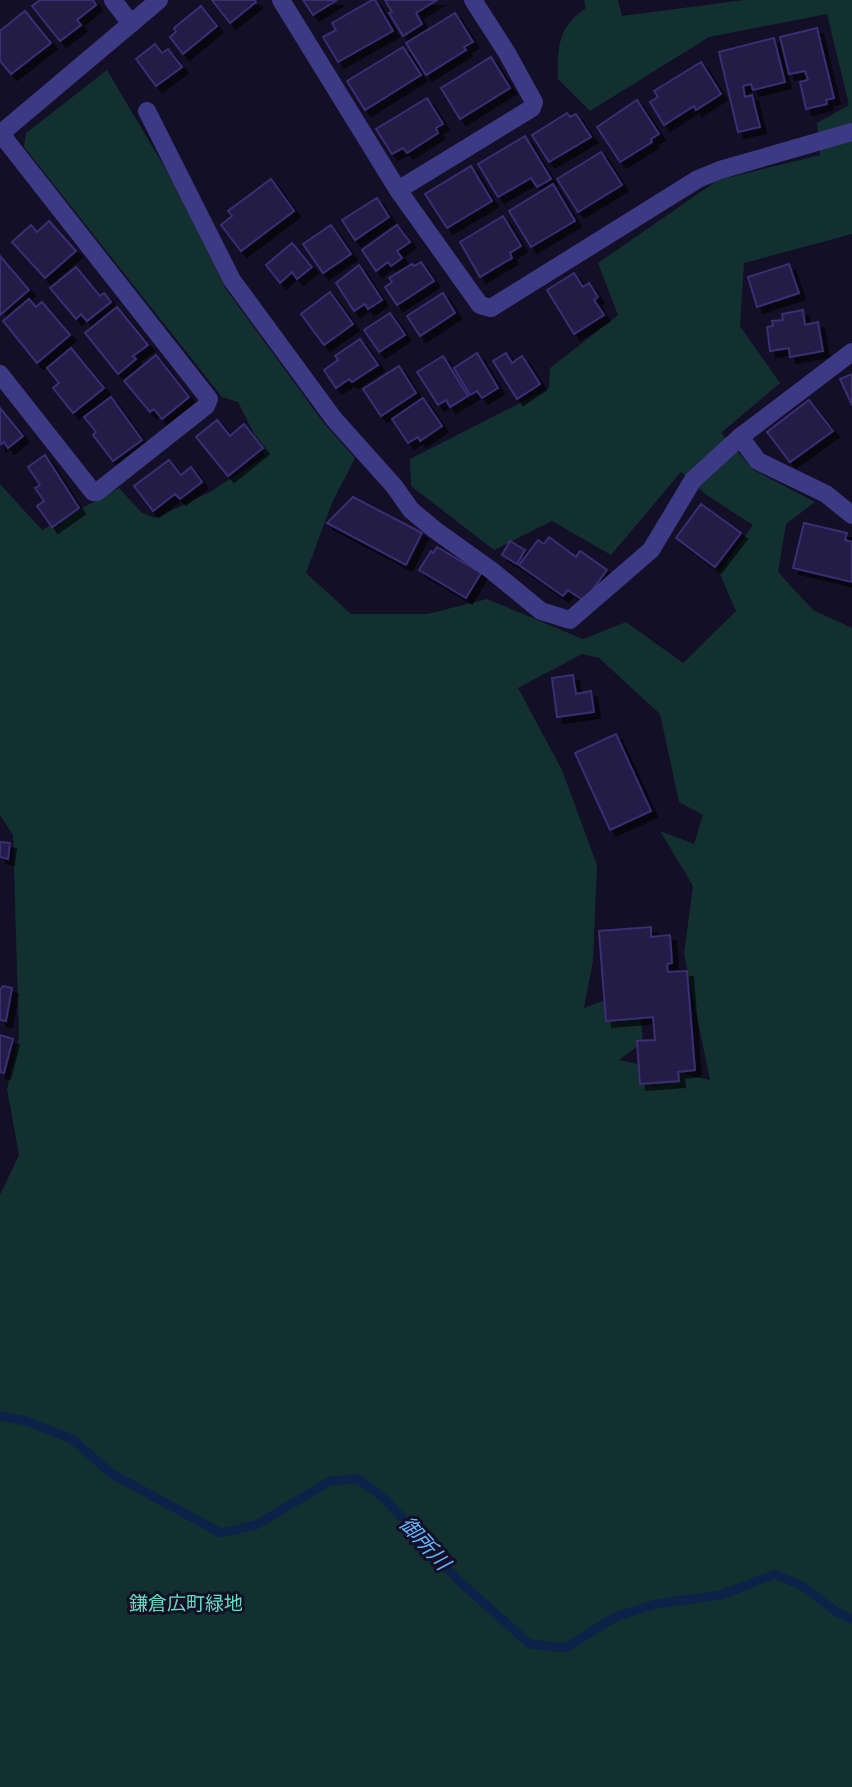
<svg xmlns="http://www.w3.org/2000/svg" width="852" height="1787" viewBox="0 0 852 1787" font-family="Figtree,'Noto Sans JP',sans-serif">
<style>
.green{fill:#12302f;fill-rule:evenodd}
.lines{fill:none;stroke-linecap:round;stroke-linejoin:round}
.stream{stroke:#0c2248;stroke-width:9}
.building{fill:#241b47;stroke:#3b2d73;stroke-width:2;filter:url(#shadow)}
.minor{stroke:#3d3a85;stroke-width:18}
.labels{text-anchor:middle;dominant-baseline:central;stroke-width:6;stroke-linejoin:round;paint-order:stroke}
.park-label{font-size:19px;fill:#5fe0c0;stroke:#130f26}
.water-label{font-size:21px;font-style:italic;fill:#62b6ff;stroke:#130f26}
</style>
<defs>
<filter id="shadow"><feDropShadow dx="6" dy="6" stdDeviation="0" flood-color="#0009"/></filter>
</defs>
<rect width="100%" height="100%" fill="#130f26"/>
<path class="green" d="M584 0H618L622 16 744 0H852V234L744 263 740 326 780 383 721 433 754 470 815 502 786 524 778 572 813 610 852 628V1787H0V1195L19 1155 7 1089 19 1036 13 835 0 815V484L42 530 119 488 142 513 156 518 210 492 265 456 238 402 222 397 24 147 26 133 107 70 178 190 226 289 323 422 355 458 332 503 306 573 351 614H427L487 599 583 639 626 622 683 663 736 611 719 572 753 525 705 494 681 472 611 555 552 521 494 550 411 486 410 459 549 388 550 368 618 315 598 263 718 180 820 155 817 123 849 105 827 14 709 37 590 111 558 79C557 49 558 26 586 8ZM582 654 599 658 660 714 679 802 703 815 694 844 660 831 693 886 684 954 710 1080 619 1060 643 1042 640 1012 624 993 584 1008 593 961 597 865 562 770 518 688Z"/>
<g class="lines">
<path class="stream" d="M0 1416 26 1421 72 1439 112 1474 221 1533 256 1525 330 1481 358 1479 384 1498 458 1580 530 1644 566 1648 615 1617 656 1604 721 1595 775 1574 804 1587 838 1613 852 1619"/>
</g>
<g class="building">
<path d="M40 0H93L96 5 77 20 81 25 60 41 32 6Z"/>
<path d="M212 0H255L256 2 230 23Z"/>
<path d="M303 0H337L313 15Z"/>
<path d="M372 0H375L393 31 338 62 323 37 336 30 332 23Z"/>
<path d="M385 0H437L416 13 422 24 403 36 389 13 392 12Z"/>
<path d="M201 6 217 26 183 54 170 37 176 32 174 28Z"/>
<path d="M25 11 51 43 11 74 0 61V31Z"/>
<path d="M455 13 473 42 464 47 466 50 426 75 406 43Z"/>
<path d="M817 28 834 98 826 100 827 104 806 109 800 82 808 80 805 71 789 74 780 37Z"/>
<path d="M774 38 785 82 753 90 751 84 743 86 745 97 752 95 760 127 738 132 719 52Z"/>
<path d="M155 44 162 53 168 49 182 67 156 86 136 59Z"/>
<path d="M403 47 421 75 365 110 347 81Z"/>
<path d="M491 57 510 88 460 119 441 88Z"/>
<path d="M701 62 721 94 696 110 694 106 664 125 650 102 658 97 654 91Z"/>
<path d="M427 98 443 124 436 128 438 133 407 153 403 148 392 154 376 129Z"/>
<path d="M637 100 659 134 651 139 652 142 620 162 597 127Z"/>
<path d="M567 113 570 117 576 114 591 137 549 162 532 135Z"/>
<path d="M525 136 551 179 537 187 531 178 498 197 478 164Z"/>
<path d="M601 152 622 185 578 212 557 179Z"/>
<path d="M471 166 492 201 447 228 425 194Z"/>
<path d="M271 179 294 211 241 251 221 225 232 216 228 211Z"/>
<path d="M553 184 575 221 531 247 509 211Z"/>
<path d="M377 198 389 217 355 240 342 220Z"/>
<path d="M503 216 521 246 510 253 512 258 480 277 460 242Z"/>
<path d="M49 221 76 251 45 278 12 242 31 225 37 232Z"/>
<path d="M331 225 351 254 323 273 303 244Z"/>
<path d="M397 225 410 242 397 251 402 258 391 266 388 262 376 271 362 250Z"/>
<path d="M292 243 312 267 297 279 292 272 280 283 266 265Z"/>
<path d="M0 256 29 290 0 315Z"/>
<path d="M421 262 434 281 397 305 385 287 392 282 389 278 412 264 414 266Z"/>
<path d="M789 264 799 293 757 307 748 277Z"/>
<path d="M359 265 382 300 368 309 365 304 354 311 336 283Z"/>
<path d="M76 267 100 296 104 293 111 302 87 321 81 314 76 319 50 288Z"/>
<path d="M574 273 583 287 589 283 598 297 594 300 604 315 574 334 547 290Z"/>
<path d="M330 292 353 324 324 345 301 314Z"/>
<path d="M443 293 455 313 420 336 407 316Z"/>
<path d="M29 299 36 307 42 302 70 335 37 363 3 321Z"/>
<path d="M117 307 148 345 133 356 136 359 118 374 85 333Z"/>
<path d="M803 310 805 325 818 322 823 351 790 357 789 348 770 351 767 327 773 326 772 321 783 320 782 314Z"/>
<path d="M390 313 405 335 379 352 364 330Z"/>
<path d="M360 339 378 365 352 382 349 379 336 388 324 370 338 360 335 356Z"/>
<path d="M71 348 104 388 73 413 53 388 59 383 47 368Z"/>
<path d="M477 353 498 388 482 398 477 391 470 395 454 368Z"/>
<path d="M506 353 512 363 522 356 540 384 517 399 493 361Z"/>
<path d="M156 355 189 397 162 419 154 409 150 412 124 381Z"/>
<path d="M443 356 468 396 450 407 446 400 438 405 417 372Z"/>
<path d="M399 366 416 393 381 416 363 389Z"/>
<path d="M852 374V405L840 379Z"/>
<path d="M111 397 142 440 113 461 93 435 96 432 84 417Z"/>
<path d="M423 398 442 426 420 441 418 437 408 443 392 419Z"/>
<path d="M809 400 833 431 790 462 767 432Z"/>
<path d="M0 408 23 436 8 448 4 442 0 445Z"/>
<path d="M217 420 230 436 244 424 263 448 228 476 196 437Z"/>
<path d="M45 455 79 508 52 527 37 506 44 501 35 488 40 485 28 467Z"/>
<path d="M169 460 181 475 191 467 202 482 180 499 175 494 153 511 134 486Z"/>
<path d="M353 497 422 533 406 565 327 523Z"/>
<path d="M701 504 741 533 715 567 676 538Z"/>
<path d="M804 523 847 533 845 540 852 542V582L793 568Z"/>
<path d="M549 537 576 557 580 551 607 570 584 601 568 590 563 596 519 565 538 540 544 544Z"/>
<path d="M510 541 525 550 517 564 502 555Z"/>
<path d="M437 547 481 573 466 598 419 570 431 551 433 553Z"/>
<path d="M573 675 576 694 591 691 594 712 557 717 552 678Z"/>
<path d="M616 734 651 811 610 830 575 753Z"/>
<path d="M0 842 10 843 8 859 0 857Z"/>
<path d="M651 927V937L670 935 672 963 667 964 668 972 687 971 695 1070 678 1072 679 1081 640 1084 637 1041 655 1040 653 1017 606 1021 599 931Z"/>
<path d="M3 986 12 988 6 1021 0 1020V990Z"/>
<path d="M0 1035 13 1039 4 1073 0 1072Z"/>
</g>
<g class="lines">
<g class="minor">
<path d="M113 0 131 24"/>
<path d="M281 0 398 190 480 305 491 308 698 179 720 170 852 132"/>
<path d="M147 111 232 280 334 419 394 486 411 510 435 530 491 570 541 611 570 620 651 550 693 480 740 437"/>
<path d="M0 134 159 0"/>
<path d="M398 190 532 108 534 102 507 53 473 0"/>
<path d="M852 352 740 437 758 461 826 494 852 515"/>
<path d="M0 374 93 492H97L206 406 209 399 1 134"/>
</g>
</g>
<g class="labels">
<g class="park-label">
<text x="186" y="1603">鎌倉広町緑地</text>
</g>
<g class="water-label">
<text transform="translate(425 1543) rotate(48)">御所川</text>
</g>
</g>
</svg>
